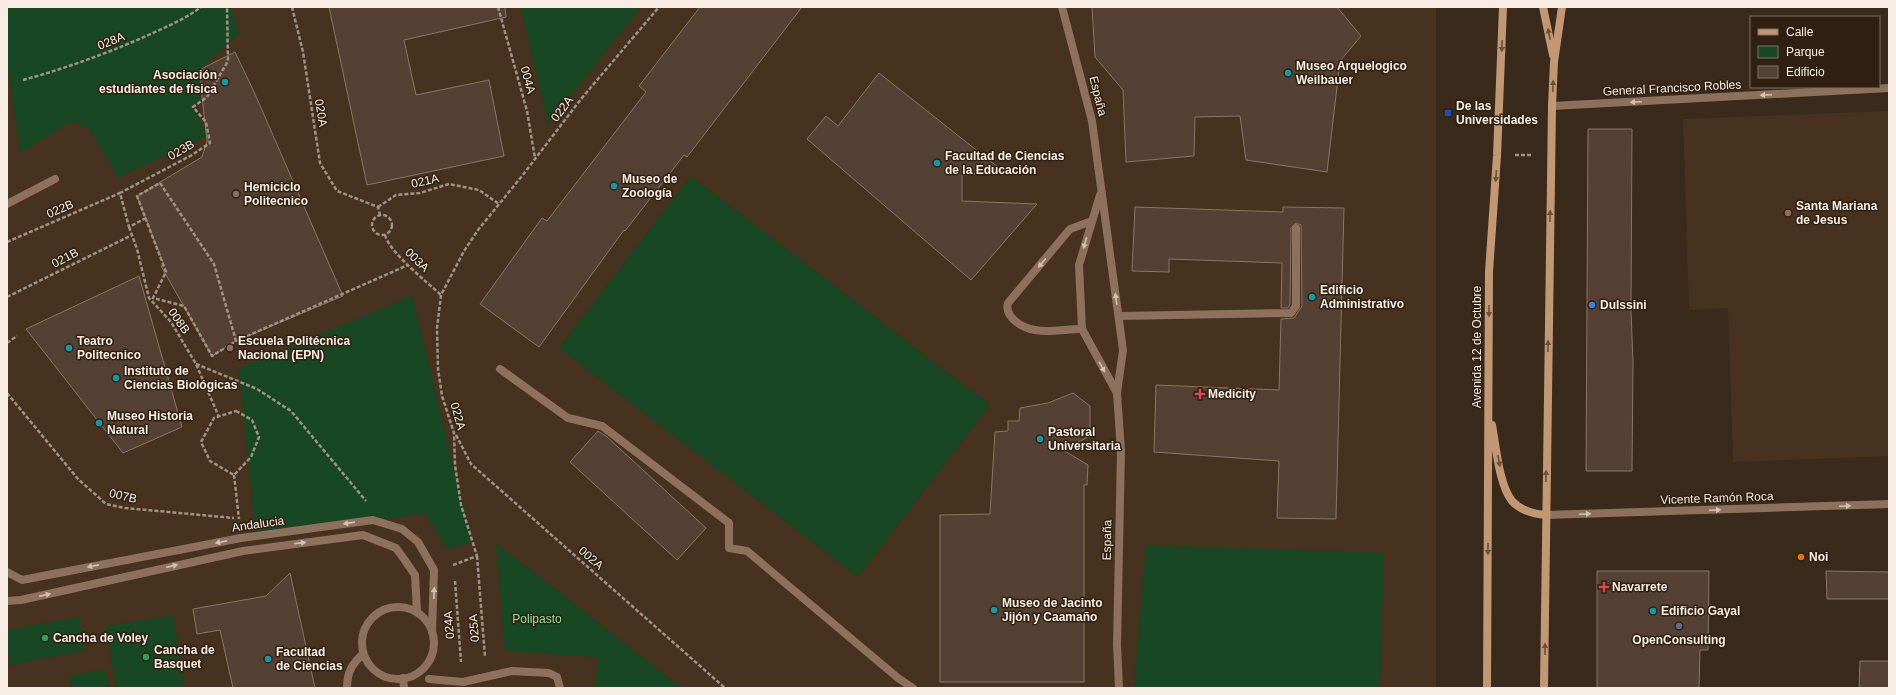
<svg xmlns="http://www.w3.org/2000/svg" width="1896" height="695" viewBox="0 0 1896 695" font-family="Helvetica,sans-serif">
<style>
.built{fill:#46321e}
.green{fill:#174723}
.building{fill:#544134;stroke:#8a7667}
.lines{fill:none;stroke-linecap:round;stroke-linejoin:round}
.path{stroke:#9f9287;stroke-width:2.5;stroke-dasharray:4 2;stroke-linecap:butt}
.service{stroke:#8d715c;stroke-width:8}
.minor{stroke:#8d715c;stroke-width:8}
.secondary{stroke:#c29774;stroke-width:8}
.oneway{fill:#6a5039}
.oneway2{fill:#d2c2b4}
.culture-dot{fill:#0f9aa8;stroke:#2f2012;stroke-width:1.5}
.transit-dot{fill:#1a4fb4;stroke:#2f2012;stroke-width:1.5}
.education-dot{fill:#8d6e63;stroke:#2f2012;stroke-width:1.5}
.shop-dot{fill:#3f7fe0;stroke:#2f2012;stroke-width:1.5}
.health-dot{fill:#e0444e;stroke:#2f2012;stroke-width:1.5}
.food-dot{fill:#e8710a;stroke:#2f2012;stroke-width:1.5}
.service-dot{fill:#5c6f8a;stroke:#2f2012;stroke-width:1.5}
.leisure-dot{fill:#2e9e5b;stroke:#2f2012;stroke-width:1.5}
.labels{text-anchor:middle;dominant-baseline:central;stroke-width:3;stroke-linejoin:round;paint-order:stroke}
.street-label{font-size:12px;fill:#f7ede4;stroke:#2f2012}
.poi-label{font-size:12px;font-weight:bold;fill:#f7ede4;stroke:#2f2012;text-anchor:start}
.park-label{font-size:12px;fill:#8be69d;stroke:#2f2012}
</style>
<rect width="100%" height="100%" fill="#392a1b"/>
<g class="built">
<rect x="7" y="7" width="1429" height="681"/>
<path d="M1889 111V456L1733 462 1728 308 1689 310 1683 119Z"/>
</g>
<g class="green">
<path d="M7 7H230L240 33 199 70 201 101 193 107 208 136 118 178 89 128 70 122 20 153 10 79 7 72Z"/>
<path d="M521 7H641L548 125Z"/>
<path d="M691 176 990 405 858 577 559 348Z"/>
<path d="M412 296 472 542 447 550 425 513 256 540 239 368Z"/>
<path d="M496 543 682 688H596L597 657 505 651Z"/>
<path d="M1146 545 1384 553 1380 688H1134Z"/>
<path d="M173 615 185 688H116L106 626Z"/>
<path d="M79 617 85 651 10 665 7 646V630Z"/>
<path d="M105 669 109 688H71L69 676Z"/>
</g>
<g class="building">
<path d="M329 7H505L506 17 404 40 416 95 489 80 504 156 367 185Z"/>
<path d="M700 7H802L687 157 684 155 625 231 624 230 539 347 480 304 542 218 547 221 646 92 639 86Z"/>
<path d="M1092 7H1337L1361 36 1340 61 1327 172 1246 160 1240 116 1195 117 1194 156 1126 162 1123 90 1095 57Z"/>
<path d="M235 52 255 94 343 296 236 341 212 356 161 266 164 265 137 196 202 157 207 141 199 70Z"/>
<path d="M879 73 1004 172 962 175V201L1037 204 971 280 807 139 826 116 838 126Z"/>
<path d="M1588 129H1632L1631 311 1633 362 1632 471H1586Z"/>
<path d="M1135 207 1283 212V207L1344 208 1336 519 1277 518 1279 461 1154 452 1156 385 1279 390 1281 319 1294 318 1302 306 1301 225 1296 223 1291 228 1290 304 1288 308H1281L1282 263 1169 259V272L1132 271Z"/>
<path d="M139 276 182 427 123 453 26 329Z"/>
<path d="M1073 393 1090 406V436L1063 450 1088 465 1087 485H1084V682H940V515L990 514 995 432 1008 431V421H1019L1020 408 1048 403Z"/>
<path d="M598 431 606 436 706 528 677 560 570 462Z"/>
<path d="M1597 571H1709L1708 650H1700L1699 688H1597Z"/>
<path d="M1826 571 1889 572V599H1827Z"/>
<path d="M290 573 315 688H233L220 630 197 634 193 609 266 596Z"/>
<path d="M1860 661H1889V688H1859Z"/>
</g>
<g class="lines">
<g class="path">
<path d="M292 7 303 52 320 163 337 191 378 207 380 215"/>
<path d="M498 7 527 111 535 158"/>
<path d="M23 80C67 68 111 52 153 33 170 25 187 18 201 7"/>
<path d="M1515 155H1532"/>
<path d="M160 183 214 264 236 341 212 356 184 306 153 298 166 272 137 196Z"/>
<path d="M378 207 396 195 420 193 449 184 479 190 499 204"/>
<circle cx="382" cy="225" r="10"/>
<path d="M146 218 129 227 120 193 192 155 210 143 206 122 193 107 207 97 228 61 227 7"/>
<path d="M129 227 137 249 149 298 171 322 196 364 219 417"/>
<path d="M385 235C390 253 426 281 441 295"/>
<path d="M7 242 120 193"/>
<path d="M7 297 132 235"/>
<path d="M236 341 408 265"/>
<path d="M7 343 17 336"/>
<path d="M196 364 257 389 291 411 366 501"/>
<path d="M7 393 78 479 106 504 125 508 234 518"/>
<path d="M236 411 252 420 259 437 251 457 234 475 210 461 201 442 214 418Z"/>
<path d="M456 435 471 464 725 688"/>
<path d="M234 475 239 519"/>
<path d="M477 556 485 657"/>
<path d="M453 565 477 556 461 505 455 465 454 433 442 396 438 369 437 328 441 295 464 251 478 230 522 176 581 99 659 7"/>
<path d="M455 581 461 662"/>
</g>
<g class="service">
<path d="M1062 7 1092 121 1123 350 1117 393 1121 451 1117 645 1119 688"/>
<path d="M1100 195 1079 265 1082 329 1117 393"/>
<path d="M7 204 55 179"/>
<path d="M1119 316 1291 313 1296 306V228"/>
<path d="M1082 329C1067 329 1049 333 1035 330 1022 328 1004 317 1008 303L1070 229 1092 221"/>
<path d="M500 369 568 418 602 426 729 523V548L747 551 898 678 913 688"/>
<path d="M7 572 22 580 241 538 373 520 402 529 418 542 434 570 432 632"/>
<path d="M7 601 21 600 243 551 363 535 396 548 404 559 415 575 417 612"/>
<circle cx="398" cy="643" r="36"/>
<path d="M403 678 404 688"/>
<path d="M429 679 463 682 512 671 549 673 557 677 560 688"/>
<path d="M347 688C347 672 352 664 363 654"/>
</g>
<g class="minor">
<path d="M1552 106 1889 88"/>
<path d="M1546 515 1889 504"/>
</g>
<g class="secondary">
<path d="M1543 7 1553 55"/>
<path d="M1492 425C1496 446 1499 485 1512 501 1521 511 1533 514 1546 515"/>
<path d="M1487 688 1489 272 1497 156 1503 7"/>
<path d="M1544 688 1552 106 1554 62 1562 7"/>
</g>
</g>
<defs><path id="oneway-solid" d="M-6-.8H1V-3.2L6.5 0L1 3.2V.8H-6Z"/></defs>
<g class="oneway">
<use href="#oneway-solid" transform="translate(1549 34) rotate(-101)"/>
<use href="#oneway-solid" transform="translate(1502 46) rotate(92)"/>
<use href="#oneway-solid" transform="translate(1553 86) rotate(-88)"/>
<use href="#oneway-solid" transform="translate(1496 176) rotate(94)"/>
<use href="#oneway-solid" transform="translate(1550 216) rotate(-89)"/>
<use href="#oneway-solid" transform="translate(1489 311) rotate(90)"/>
<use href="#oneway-solid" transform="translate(1548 346) rotate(-89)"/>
<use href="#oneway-solid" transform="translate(1499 461) rotate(79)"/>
<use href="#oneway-solid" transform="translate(1546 476) rotate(-89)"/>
<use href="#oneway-solid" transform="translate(1488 549) rotate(90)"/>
<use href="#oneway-solid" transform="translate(1545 649) rotate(-90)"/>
</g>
<g class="oneway2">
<use href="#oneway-solid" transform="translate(1766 95) rotate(177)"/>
<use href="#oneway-solid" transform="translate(1636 102) rotate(177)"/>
<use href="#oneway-solid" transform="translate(1085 243) rotate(106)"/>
<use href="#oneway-solid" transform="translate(1042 263) rotate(130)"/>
<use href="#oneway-solid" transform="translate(1116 299) rotate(-98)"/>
<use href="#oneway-solid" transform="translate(1102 367) rotate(61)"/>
<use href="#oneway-solid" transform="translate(1845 506) rotate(-2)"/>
<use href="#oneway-solid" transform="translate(1715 510) rotate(-2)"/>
<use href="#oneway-solid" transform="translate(1585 514) rotate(-2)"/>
<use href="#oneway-solid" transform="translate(349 523) rotate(172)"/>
<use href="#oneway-solid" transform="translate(221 542) rotate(169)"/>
<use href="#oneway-solid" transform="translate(300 543) rotate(-7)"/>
<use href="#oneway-solid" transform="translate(93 566) rotate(169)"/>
<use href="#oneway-solid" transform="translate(172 566) rotate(-13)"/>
<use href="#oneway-solid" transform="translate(434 593) rotate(-88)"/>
<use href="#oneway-solid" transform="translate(45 595) rotate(-13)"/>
</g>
<g class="culture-dot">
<circle cx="1288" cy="73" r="4"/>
<circle cx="225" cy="82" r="4"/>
<circle cx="937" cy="163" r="4"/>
<circle cx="614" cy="186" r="4"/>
<circle cx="1312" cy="297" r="4"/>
<circle cx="69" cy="348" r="4"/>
<circle cx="116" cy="378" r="4"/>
<circle cx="99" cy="423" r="4"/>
<circle cx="1040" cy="439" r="4"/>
<circle cx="994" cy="610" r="4"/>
<circle cx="1653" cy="611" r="4"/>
<circle cx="268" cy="659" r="4"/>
</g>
<rect class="transit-dot" x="1444" y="109" width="8" height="8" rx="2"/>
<g class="education-dot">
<circle cx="236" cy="194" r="4"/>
<circle cx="1788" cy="213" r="4"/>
<circle cx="230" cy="348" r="4"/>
</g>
<circle class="shop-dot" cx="1592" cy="305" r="4"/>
<g class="health-dot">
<path d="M1198 388h4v4h4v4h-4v4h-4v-4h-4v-4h4z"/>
<path d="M1602 581h4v4h4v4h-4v4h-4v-4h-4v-4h4z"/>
</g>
<circle class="food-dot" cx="1801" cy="557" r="4"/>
<circle class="service-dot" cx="1679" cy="626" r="4"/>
<g class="leisure-dot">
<circle cx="45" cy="638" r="4"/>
<circle cx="146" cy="657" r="4"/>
</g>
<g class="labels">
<g class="street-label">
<text transform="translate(111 41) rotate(-22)">028A</text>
<text transform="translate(528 80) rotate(75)">004A</text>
<text transform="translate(1672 88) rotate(-3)">General Francisco Robles</text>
<text transform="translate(1098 96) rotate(76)">España</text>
<text transform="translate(562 109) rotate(-53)">022A</text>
<text transform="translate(321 113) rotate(81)">020A</text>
<text transform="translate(181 150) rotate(-30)">023B</text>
<text transform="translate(425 181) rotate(-13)">021A</text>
<text transform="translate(60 209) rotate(-23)">022B</text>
<text transform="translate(65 258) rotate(-27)">021B</text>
<text transform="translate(417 260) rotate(44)">003A</text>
<text transform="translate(179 321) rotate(55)">008B</text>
<text transform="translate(1477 347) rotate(-90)">Avenida 12 de Octubre</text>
<text transform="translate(458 416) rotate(74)">022A</text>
<text transform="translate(123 496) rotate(13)">007B</text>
<text transform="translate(1717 498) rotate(-2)">Vicente Ramón Roca</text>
<text transform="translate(258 524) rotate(-8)">Andalucia</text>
<text transform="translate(1107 540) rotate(-89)">España</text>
<text transform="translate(591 558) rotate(41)">002A</text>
<text transform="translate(449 625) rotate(-95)">024A</text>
<text transform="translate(474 628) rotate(-94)">025A</text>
</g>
<g class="poi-label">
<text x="1296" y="66">Museo Arquelogico<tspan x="1296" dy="14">Weilbauer</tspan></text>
<text x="217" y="75" text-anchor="end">Asociación<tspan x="217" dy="14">estudiantes de física</tspan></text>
<text x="1456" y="106">De las<tspan x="1456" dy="14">Universidades</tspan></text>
<text x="945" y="156">Facultad de Ciencias<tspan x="945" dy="14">de la Educación</tspan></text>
<text x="622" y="179">Museo de<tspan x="622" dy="14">Zoología</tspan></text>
<text x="244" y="187">Hemiciclo<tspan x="244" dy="14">Politecnico</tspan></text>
<text x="1796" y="206">Santa Mariana<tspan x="1796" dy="14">de Jesus</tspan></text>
<text x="1320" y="290">Edificio<tspan x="1320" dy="14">Administrativo</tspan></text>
<text x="1600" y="305">Dulssini</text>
<text x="77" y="341">Teatro<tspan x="77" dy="14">Politecnico</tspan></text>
<text x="238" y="341">Escuela Politécnica<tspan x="238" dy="14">Nacional (EPN)</tspan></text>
<text x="124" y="371">Instituto de<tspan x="124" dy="14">Ciencias Biológicas</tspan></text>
<text x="1208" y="394">Medicity</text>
<text x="107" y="416">Museo Historia<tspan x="107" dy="14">Natural</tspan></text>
<text x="1048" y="432">Pastoral<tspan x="1048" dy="14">Universitaria</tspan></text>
<text x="1809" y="557">Noi</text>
<text x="1612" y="587">Navarrete</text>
<text x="1002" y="603">Museo de Jacinto<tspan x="1002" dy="14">Jijón y Caamaño</tspan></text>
<text x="1661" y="611">Edificio Gayal</text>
<text x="53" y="638">Cancha de Voley</text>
<text x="1679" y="640" text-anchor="middle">OpenConsulting</text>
<text x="154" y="650">Cancha de<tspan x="154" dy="14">Basquet</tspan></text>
<text x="276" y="652">Facultad<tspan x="276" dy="14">de Ciencias</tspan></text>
</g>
<g class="park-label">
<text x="537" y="619">Polipasto</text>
</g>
</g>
<rect width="1896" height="695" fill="none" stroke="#f7ede4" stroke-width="16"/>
<rect x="1750" y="16" width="130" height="72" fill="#2f2012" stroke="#7f7266"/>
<rect x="1758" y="29" width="20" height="6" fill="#c29774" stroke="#7f7266"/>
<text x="1786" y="36" font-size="12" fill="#f7ede4">Calle</text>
<rect x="1758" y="46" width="20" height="12" fill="#174723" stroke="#7f7266"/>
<text x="1786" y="56" font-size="12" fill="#f7ede4">Parque</text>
<rect x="1758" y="66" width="20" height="12" fill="#544134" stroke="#7f7266"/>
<text x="1786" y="76" font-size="12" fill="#f7ede4">Edificio</text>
</svg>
